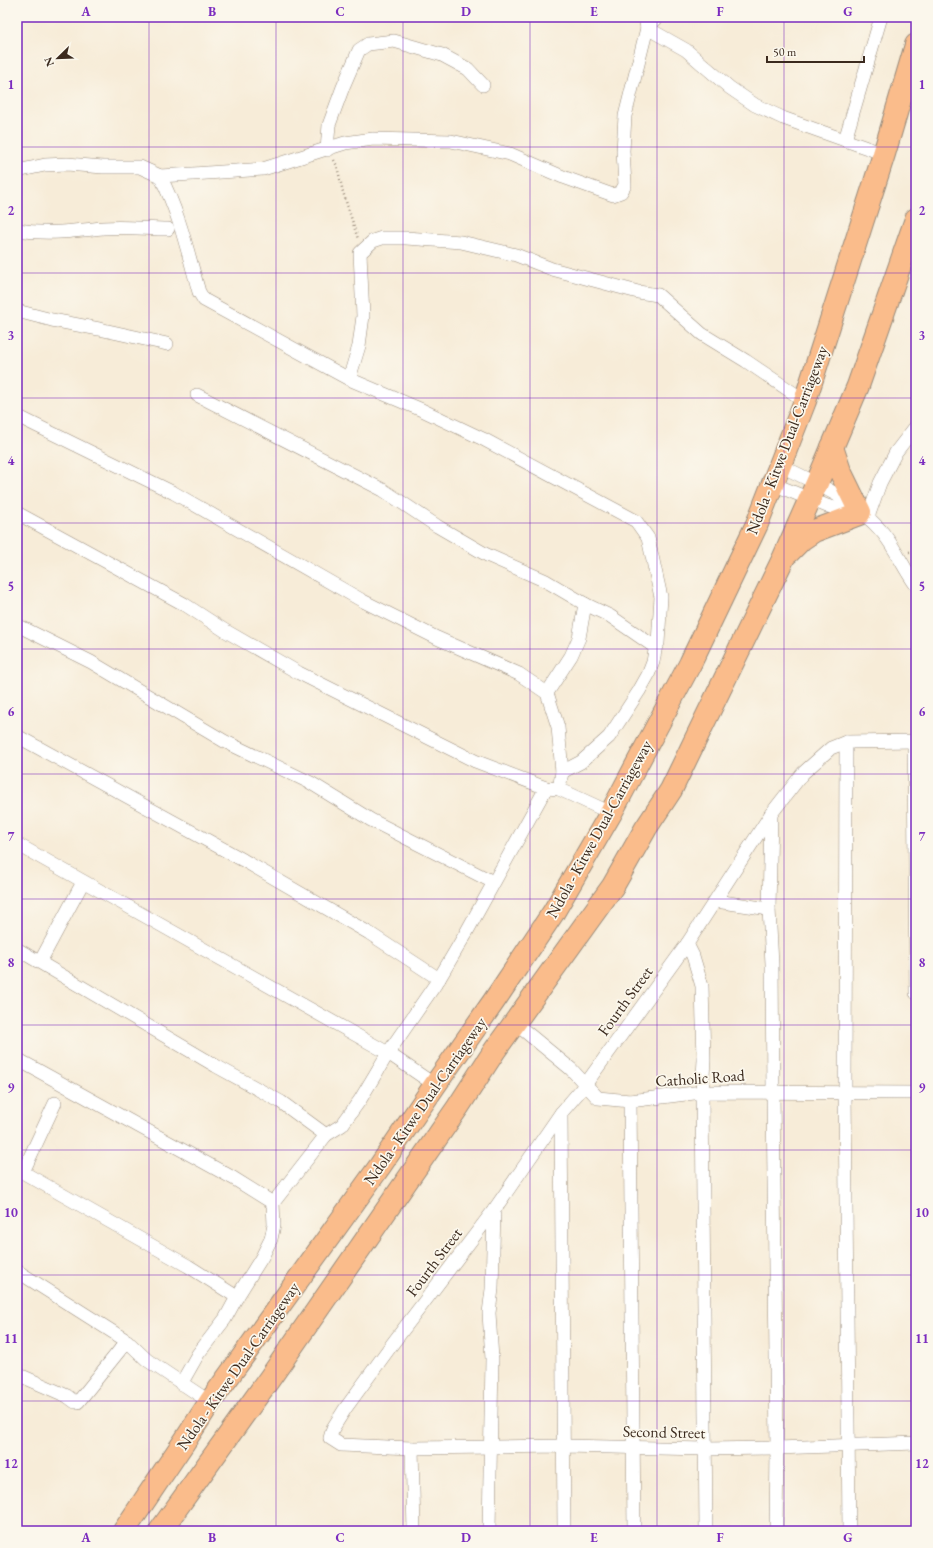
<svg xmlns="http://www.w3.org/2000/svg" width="933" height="1548" viewBox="0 0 933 1548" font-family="'EB Garamond',serif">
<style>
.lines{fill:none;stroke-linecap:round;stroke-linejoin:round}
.minor-casing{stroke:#998b7b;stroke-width:14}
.trunk-casing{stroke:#998b7b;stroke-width:24}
.path{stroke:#998b7b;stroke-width:2.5;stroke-dasharray:1 3;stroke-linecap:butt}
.minor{stroke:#fff;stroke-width:13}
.trunk{stroke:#fabc8b;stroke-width:22}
.grid{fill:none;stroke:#7b2cbf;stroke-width:1;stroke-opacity:0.55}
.labels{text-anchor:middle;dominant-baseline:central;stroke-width:3.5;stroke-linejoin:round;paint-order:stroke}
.street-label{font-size:16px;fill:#3b2a1e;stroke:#fbf7ec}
.neatline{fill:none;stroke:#7b2cbf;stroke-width:1.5}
.grid-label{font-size:13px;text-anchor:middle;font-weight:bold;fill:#7b2cbf}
</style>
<rect width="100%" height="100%" fill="#fbf7ec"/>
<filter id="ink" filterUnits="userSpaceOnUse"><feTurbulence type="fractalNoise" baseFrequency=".025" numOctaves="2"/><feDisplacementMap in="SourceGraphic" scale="8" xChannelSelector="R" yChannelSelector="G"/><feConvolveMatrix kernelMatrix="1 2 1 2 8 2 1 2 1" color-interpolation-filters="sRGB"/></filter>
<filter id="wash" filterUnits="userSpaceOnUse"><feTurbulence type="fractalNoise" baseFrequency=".012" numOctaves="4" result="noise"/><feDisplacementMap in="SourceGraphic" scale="16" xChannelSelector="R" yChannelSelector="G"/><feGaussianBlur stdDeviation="0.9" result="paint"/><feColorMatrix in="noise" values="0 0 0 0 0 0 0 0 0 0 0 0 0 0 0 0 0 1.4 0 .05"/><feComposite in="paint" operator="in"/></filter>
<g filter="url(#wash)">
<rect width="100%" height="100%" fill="#f7ecd8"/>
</g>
<g filter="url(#ink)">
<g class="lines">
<g class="minor-casing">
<g id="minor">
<path d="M645 17 647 28 658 17"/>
<path d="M845 140 881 17"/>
<path d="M327 150 329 125 343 87 359 50 368 44 394 41 442 55 468 69 483 85"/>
<path d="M17 171 45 165 67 164 103 167H140L160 176 193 174 263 169 345 143 373 139 451 141 510 154 563 177 613 195 621 192 625 185 623 151 625 116 647 28 686 50 730 88 755 105 783 118 884 154"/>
<path d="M160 176C179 212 188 253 199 292L204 300 349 379 359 346 363 316 360 253 373 241 382 238H406L461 242 516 255 552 269 638 292 658 295 702 334 746 361 805 401"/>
<path d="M17 230C49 235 72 231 103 228 124 226 147 229 168 229"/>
<path d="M17 311 52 320 99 329 167 344"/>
<path d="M349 379 422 410 483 439 636 521 648 538 661 597 658 643 656 645 653 662 648 675 639 691 609 737 581 762 562 772"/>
<path d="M197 395 383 490 437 526 487 555 546 581 585 604 610 616 652 645H656"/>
<path d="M17 416 174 493 363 601 437 638 519 674 547 693 558 727 562 772 559 789"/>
<path d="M781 466C817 483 857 502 883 533 896 549 904 569 916 585"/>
<path d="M773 484 827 506 857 513"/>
<path d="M17 513 184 604 224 630 299 673 475 761 546 788 559 789 611 813"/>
<path d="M868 517 880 483 896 452 916 426"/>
<path d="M17 625 91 662 224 741 311 783 371 820 493 882"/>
<path d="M547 693 571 656 579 638 585 604"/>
<path d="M17 736 243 860 369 933 439 979"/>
<path d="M914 741 916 993"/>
<path d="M916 741 846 742 831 748 803 773 771 814 687 944 585 1085 561 1113 494 1210 393 1343 345 1409 333 1428 330 1438 341 1445 412 1448 564 1446 706 1449 777 1448 916 1443"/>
<path d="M846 742 845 1092 849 1531"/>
<path d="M771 814 769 909 772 964 773 1092 777 1448 776 1531"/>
<path d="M17 844 388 1053 435 1085"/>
<path d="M716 901 769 909"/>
<path d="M687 944 693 956 702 986 704 1060 702 1092 706 1531"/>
<path d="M17 949 216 1066 281 1102 326 1135"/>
<path d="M40 962 83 882"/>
<path d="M515 1023 571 1069 598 1098 630 1101 702 1092 916 1093"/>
<path d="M17 1059 233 1178 273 1203"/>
<path d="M630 1101 634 1531"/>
<path d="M561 1113 564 1531"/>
<path d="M17 1169 188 1266 237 1297"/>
<path d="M23 1172 55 1103"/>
<path d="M17 1271 127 1341 147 1360 210 1402"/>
<path d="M17 1374 67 1396 75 1402H78L127 1341"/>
<path d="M181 1384 198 1354 225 1319 237 1297 262 1257 271 1239 274 1225 273 1203 326 1135 342 1125 360 1100 388 1053 439 979 466 933 546 788"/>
<path d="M412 1448 414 1531"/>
<path d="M489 1531 492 1359 489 1313 492 1289 494 1210"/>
</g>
</g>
<g class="trunk-casing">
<g id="trunk">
<path d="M832 447 840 471 860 512"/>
<path d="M789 552 802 539 814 531 859 514"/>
<path d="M124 1531 184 1442 210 1402 380 1166 435 1085 494 1001 553 913 611 813 690 664 757 524 805 401 884 154 916 45"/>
<path d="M160 1531 270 1378 458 1107 495 1050 613 886 646 828 671 790 784 557 817 483 858 386 916 219"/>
</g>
</g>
<g class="path">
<path d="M334 160 337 166 343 192 358 239"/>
<path d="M909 552 916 551"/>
</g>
<use href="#minor" class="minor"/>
<use href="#trunk" class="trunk"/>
</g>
</g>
<path class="grid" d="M149 17V1531M276 17V1531M403 17V1531M530 17V1531M657 17V1531M784 17V1531M17 147H916M17 273H916M17 398H916M17 523H916M17 649H916M17 774H916M17 899H916M17 1025H916M17 1150H916M17 1275H916M17 1401H916"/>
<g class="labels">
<g class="street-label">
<text transform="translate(787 440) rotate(-69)">Ndola - Kitwe Dual-Carriageway</text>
<text transform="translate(599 829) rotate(-61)">Ndola - Kitwe Dual-Carriageway</text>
<text transform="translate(625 1001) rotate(-54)">Fourth Street</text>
<text transform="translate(700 1078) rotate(-4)">Catholic Road</text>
<text transform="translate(425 1101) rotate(-55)">Ndola - Kitwe Dual-Carriageway</text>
<text transform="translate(434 1262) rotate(-53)">Fourth Street</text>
<text transform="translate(238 1366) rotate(-55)">Ndola - Kitwe Dual-Carriageway</text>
<text transform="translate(664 1432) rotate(1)">Second Street</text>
</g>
</g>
<rect width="933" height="1548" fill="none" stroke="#fbf7ec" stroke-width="44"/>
<g transform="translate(58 58) rotate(247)" stroke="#fbf7ec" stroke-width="3" paint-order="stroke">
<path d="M0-3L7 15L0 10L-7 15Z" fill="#3b2a1e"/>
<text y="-6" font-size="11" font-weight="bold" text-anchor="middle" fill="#3b2a1e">N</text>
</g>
<path d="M767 56v6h97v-6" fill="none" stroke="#3b2a1e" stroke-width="2"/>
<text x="773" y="56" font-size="12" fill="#3b2a1e" stroke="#fbf7ec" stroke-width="3" paint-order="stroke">50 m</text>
<rect x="22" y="22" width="889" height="1504" class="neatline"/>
<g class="grid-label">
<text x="86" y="16">A</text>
<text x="212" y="16">B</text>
<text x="340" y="16">C</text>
<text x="466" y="16">D</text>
<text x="594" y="16">E</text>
<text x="720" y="16">F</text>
<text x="848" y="16">G</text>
<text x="11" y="89">1</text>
<text x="922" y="89">1</text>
<text x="11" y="215">2</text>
<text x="922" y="215">2</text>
<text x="11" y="340">3</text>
<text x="922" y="340">3</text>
<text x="11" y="465">4</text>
<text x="922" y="465">4</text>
<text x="11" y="591">5</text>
<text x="922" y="591">5</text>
<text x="11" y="716">6</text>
<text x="922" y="716">6</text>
<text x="11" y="841">7</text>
<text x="922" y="841">7</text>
<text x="11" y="967">8</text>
<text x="922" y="967">8</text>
<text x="11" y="1092">9</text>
<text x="922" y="1092">9</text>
<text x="11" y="1217">10</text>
<text x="922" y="1217">10</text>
<text x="11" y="1343">11</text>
<text x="922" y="1343">11</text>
<text x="11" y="1468">12</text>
<text x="922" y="1468">12</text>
<text x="86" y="1542">A</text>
<text x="212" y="1542">B</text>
<text x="340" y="1542">C</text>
<text x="466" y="1542">D</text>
<text x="594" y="1542">E</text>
<text x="720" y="1542">F</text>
<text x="848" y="1542">G</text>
</g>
</svg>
